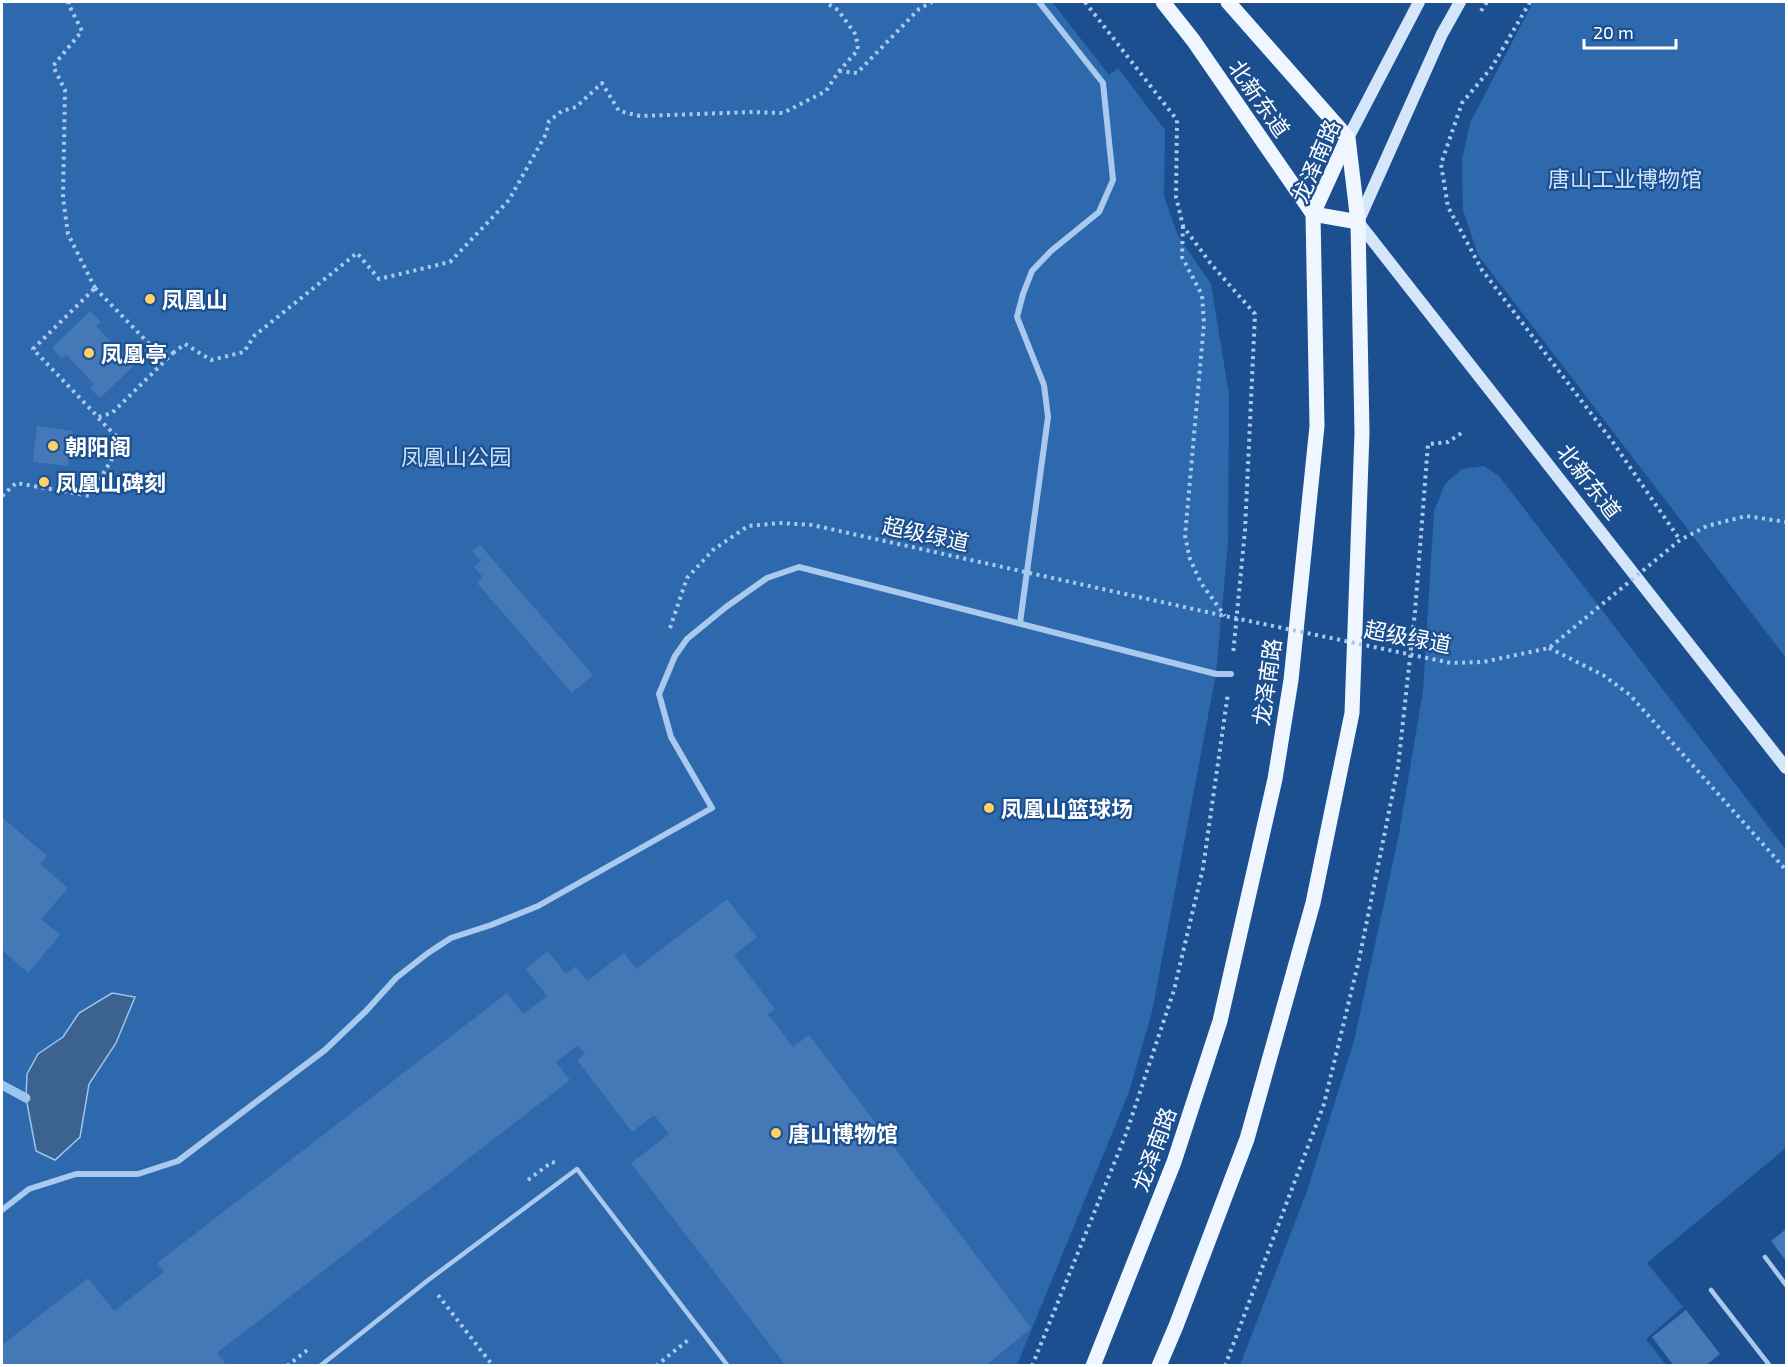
<svg xmlns="http://www.w3.org/2000/svg" width="1788" height="1367" viewBox="0 0 1788 1367" font-family="'Exo 2','Noto Sans SC',sans-serif">
<style>
.green{fill:#2e69ad}
.water{fill:#3c6290;stroke:#9cc4f0;stroke-width:1.5}
.lines{fill:none;stroke-linecap:round;stroke-linejoin:round}
.stream{stroke:#9cc4f0;stroke-width:9}
.building{fill:#4478b7}
.path{stroke:#a9c9ee;stroke-width:4;stroke-dasharray:3 4.5;stroke-linecap:butt}
.lane{stroke:#a9c9ee;stroke-width:4.5}
.street{stroke:#a9c9ee;stroke-width:6}
.secondary{stroke:#d6e6fa;stroke-width:12}
.primary{stroke:#f0f6ff;stroke-width:15}
.path-bridge{stroke:#a9c9ee;stroke-width:4;stroke-dasharray:3 4.5;stroke-linecap:butt}
.poi-dot{fill:#ffd166;stroke:#1b4f8f;stroke-width:2}
.labels{text-anchor:middle;dominant-baseline:central;stroke-width:4.5;stroke-linejoin:round;paint-order:stroke}
.street-label{font-size:22px;fill:#fff;stroke:#1b4f8f}
.park-label{font-size:22px;fill:#cfe3fa;stroke:#1b4f8f}
.poi-label{font-size:22px;font-weight:bold;fill:#fff;stroke:#1b4f8f;text-anchor:start}
</style>
<rect width="100%" height="100%" fill="#1b4f8f"/>
<g class="green">
<path d="M2 2H1052L1109 75 1118 68 1165 130 1164 196 1178 236 1211 284 1229 395 1228 543 1216 674 1152 1012 1129 1092 1017 1365 2 1366Z"/>
<path d="M1533 2H1786V658L1478 255 1463 210 1462 160 1470 123Z"/>
<path d="M1484 466 1499 476 1786 850V1148L1647 1263 1683 1307 1646 1339 1666 1365H1240L1307 1191 1354 1041 1399 834 1423 691 1434 511 1445 484 1462 469Z"/>
</g>
<path class="water" d="M112 993 135 997 116 1043 89 1084 80 1137 55 1160 36 1151 26 1098 27 1074 38 1054 63 1037 79 1013Z"/>
<g class="lines">
<path class="stream" d="M2 1085 26 1098"/>
</g>
<g class="building">
<path d="M90 311 101 322 96 326 124 355 129 351 138 362 100 398 90 388 94 384 66 355 62 359 52 348Z"/>
<path d="M37 426 73 431 68 466 33 462Z"/>
<path d="M480 545 593 675 572 693 477 583 483 577 474 567 481 561 472 551Z"/>
<path d="M2 817 47 856 40 864 68 888 41 919 60 935 28 973 2 950Z"/>
<path d="M727 899 757 937 734 955 775 1009 768 1014 793 1047 809 1035 1031 1328 985 1366H786L631 1163 669 1134 654 1115 632 1132 577 1060 585 1054 578 1045 556 1062 570 1080 217 1353 227 1366H2V1345L88 1278 114 1311 164 1272 157 1263 507 993 523 1014 547 996 526 969 548 951 566 974 576 966 587 981 624 953 636 969Z"/>
<path d="M1786 1229V1261L1771 1241Z"/>
<path d="M1686 1310 1720 1354 1705 1366H1674L1652 1337Z"/>
</g>
<g class="lines">
<g class="path">
<path d="M70 2 68 3 82 31 53 66 65 90 63 198 68 234 95 288"/>
<path d="M1085 2 1177 120 1176 197 1183 226 1211 264 1255 314 1245 530 1233 655"/>
<path d="M1530 2 1492 67 1462 103 1441 164 1448 207 1482 270 1612 441 1680 540"/>
<path d="M1481 11 1487 2"/>
<path d="M839 71 857 73 919 9 932 2"/>
<path d="M1183 226 1182 257 1202 295 1204 323 1185 536 1190 559 1201 583 1225 616"/>
<path d="M95 288 159 354 173 353 112 413 98 417 33 349Z"/>
<path d="M173 353 185 344 211 360 244 352 254 336 357 253 379 279 450 262 509 200 546 134 549 121 562 111 576 107 602 83 619 111 640 116 753 112 783 113 826 91 839 71 858 50 856 35 838 10 825 2"/>
<path d="M2 496 16 483 90 496 122 442 98 418"/>
<path d="M1549 648 1603 675 1630 695 1786 870"/>
<path d="M528 1180 552 1162 555 1163"/>
<path d="M438 1295 493 1366"/>
<path d="M287 1366 310 1348"/>
<path d="M656 1366 688 1340"/>
<path d="M1032 1366 1126 1134 1174 990 1203 868 1228 693"/>
<path d="M1225 1366 1324 1104 1359 960 1398 767 1415 612 1428 444 1448 442 1463 432"/>
</g>
<g class="lane">
<path d="M1765 1257 1786 1285"/>
<path d="M1711 1290 1770 1366"/>
<path d="M320 1366 427 1281 577 1169 728 1366"/>
</g>
<g class="street">
<path d="M1020 623 1048 417 1044 385 1017 317 1023 294 1032 271 1051 251 1099 212 1113 180 1103 83 1039 2"/>
<path d="M2 1210 29 1189 76 1174H138L178 1161 325 1050 366 1011 396 978 428 953 451 938 491 925 538 906 712 808 671 737 659 694 675 656 687 639 726 607 767 578 799 567 1216 674H1231"/>
</g>
<g class="secondary">
<path d="M1460 2 1442 34 1358 222 1786 768"/>
<path d="M1348 138 1419 2"/>
</g>
<g class="primary">
<path d="M1163 2 1193 40 1313 214 1358 222"/>
<path d="M1093 1366 1174 1162 1220 1021 1275 779 1291 680 1317 426 1313 214 1347 139"/>
<path d="M1159 1366 1176 1326 1247 1139 1313 903 1352 713 1362 433 1358 222 1348 138 1228 2"/>
</g>
<path class="path-bridge" d="M670 628 687 578 713 550 748 526 780 523 812 525 1225 616 1451 663 1483 662 1549 648 1680 540 1707 526 1746 516 1786 522"/>
</g>
<g class="poi-dot">
<circle cx="150" cy="299" r="6"/>
<circle cx="89" cy="353" r="6"/>
<circle cx="53" cy="446" r="6"/>
<circle cx="44" cy="482" r="6"/>
<circle cx="989" cy="808" r="6"/>
<circle cx="776" cy="1133" r="6"/>
</g>
<g class="labels">
<g class="street-label">
<text transform="translate(1260 98) rotate(55)">北新东道</text>
<text transform="translate(1315 161) rotate(-67)">龙泽南路</text>
<text transform="translate(1590 481) rotate(52)">北新东道</text>
<text transform="translate(926 533) rotate(12)">超级绿道</text>
<text transform="translate(1408 636) rotate(11)">超级绿道</text>
<text transform="translate(1266 682) rotate(-82)">龙泽南路</text>
<text transform="translate(1153 1149) rotate(-70)">龙泽南路</text>
</g>
<g class="park-label">
<text x="1625" y="178">唐山工业博物馆</text>
<text x="456" y="456">凤凰山公园</text>
</g>
<g class="poi-label">
<text x="162" y="299">凤凰山</text>
<text x="101" y="353">凤凰亭</text>
<text x="65" y="446">朝阳阁</text>
<text x="56" y="482">凤凰山碑刻</text>
<text x="1001" y="808">凤凰山篮球场</text>
<text x="788" y="1133">唐山博物馆</text>
</g>
</g>
<rect width="1788" height="1367" fill="none" stroke="#ffffff" stroke-width="6"/>
<path d="M1584 39v9h92v-9" fill="none" stroke="#ffffff" stroke-width="3"/>
<text x="1593" y="39" font-size="18" fill="#ffffff" stroke="#1b4f8f" stroke-width="4.5" paint-order="stroke">20 m</text>
</svg>
